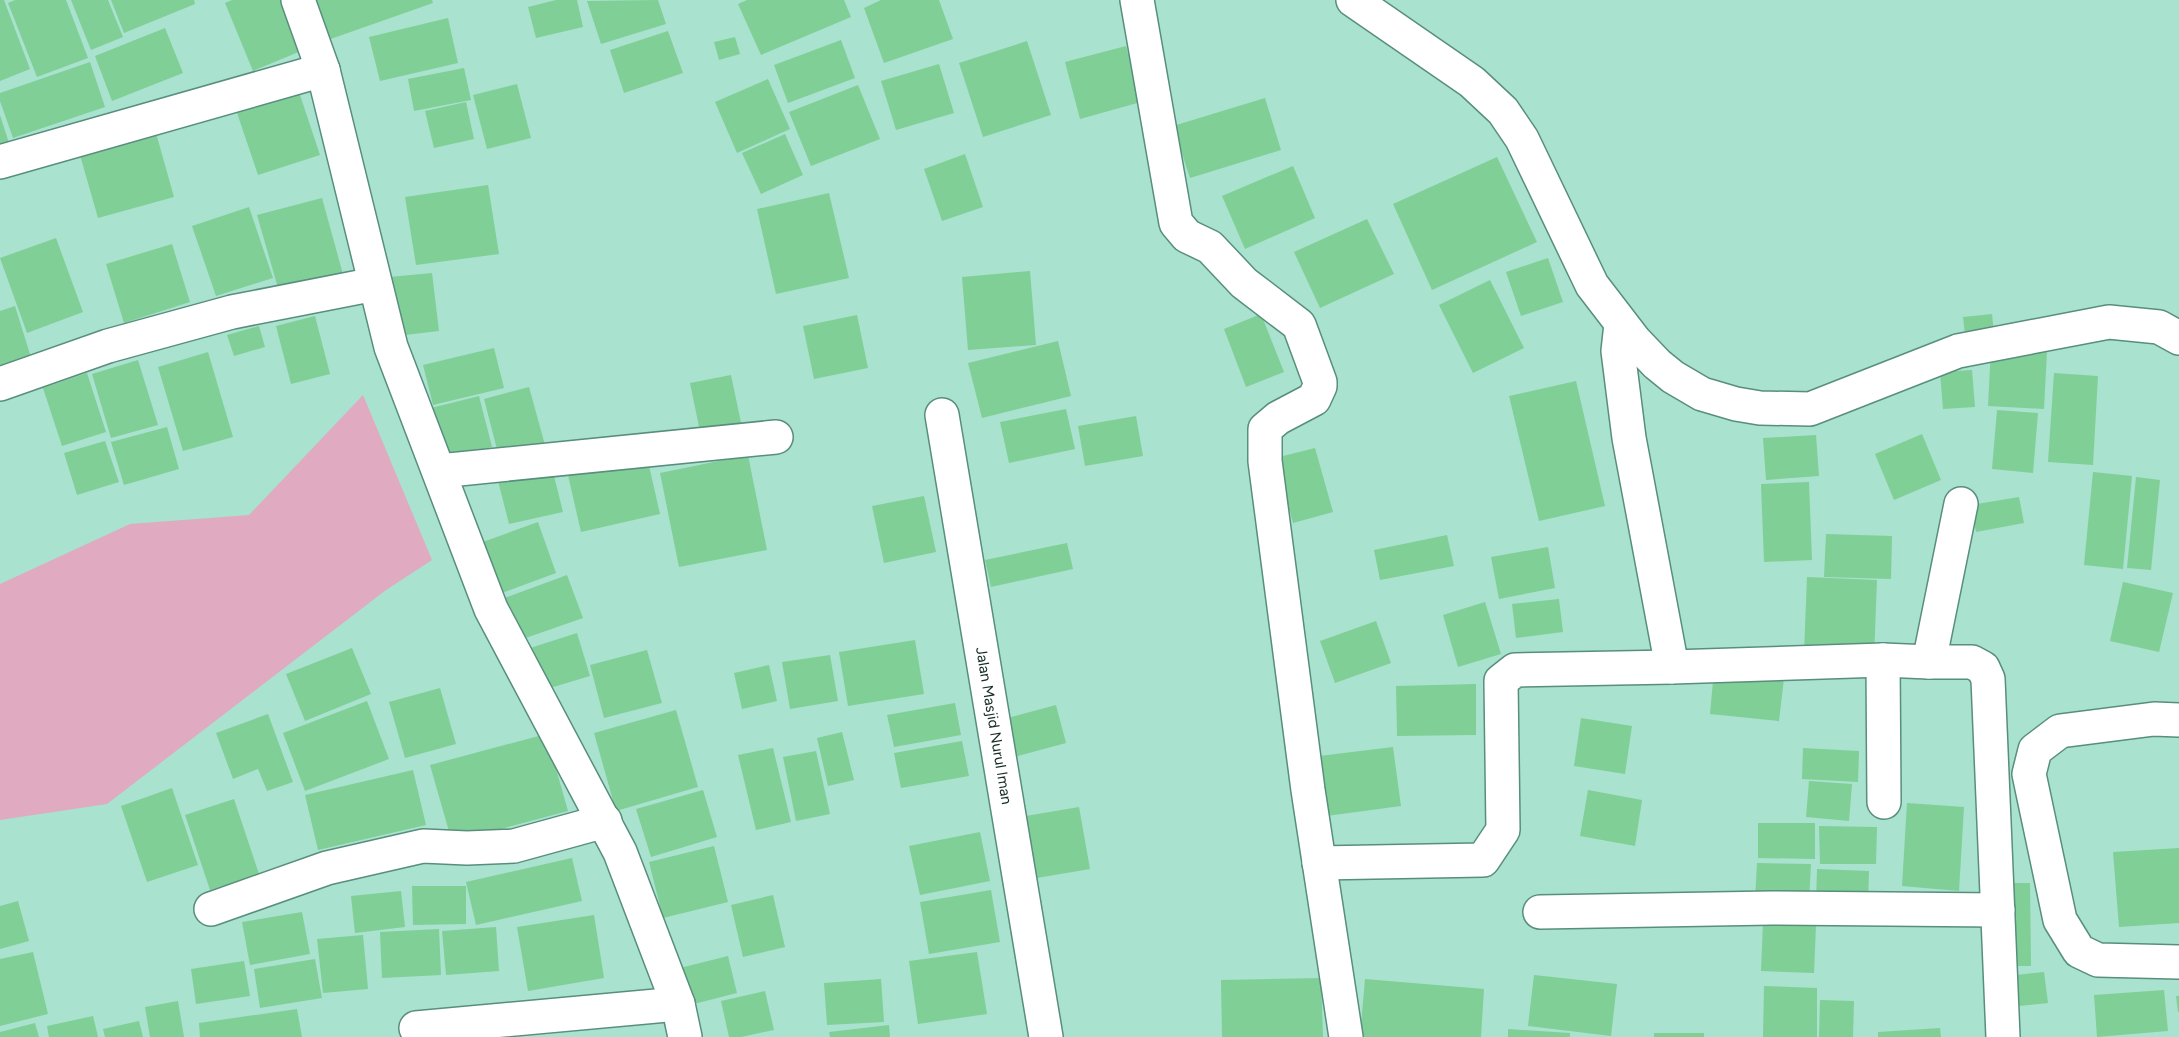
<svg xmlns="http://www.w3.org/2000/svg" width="2179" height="1037" viewBox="0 0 2179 1037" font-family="Figtree,sans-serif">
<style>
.green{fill:#e0aac1}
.building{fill:#80cf96}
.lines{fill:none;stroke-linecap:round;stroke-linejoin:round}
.minor-casing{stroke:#588e7d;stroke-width:36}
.minor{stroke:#fff;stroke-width:33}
.labels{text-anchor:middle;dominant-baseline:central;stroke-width:5;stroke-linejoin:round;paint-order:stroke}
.street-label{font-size:15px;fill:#162c25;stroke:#e0fcf2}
</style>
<rect width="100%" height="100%" fill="#a9e2cf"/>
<path class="green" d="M363 395 432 560 386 590 107 804 0 820V584L130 524 249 515Z"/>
<g class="building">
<path d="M0 0H4L30 69 0 81Z"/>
<path d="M15 0H66L88 58 37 77 8 3Z"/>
<path d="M71 0H108L123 37 91 50Z"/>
<path d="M111 0H194L195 4 124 33Z"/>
<path d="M232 0H280L301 51 253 71 225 3Z"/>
<path d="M310 0H432L433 3 325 41Z"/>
<path d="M556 0H577L583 27 536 38 528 7Z"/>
<path d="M658 0 666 24 601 44 587 1Z"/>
<path d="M747 0H844L851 17 761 55 738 4Z"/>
<path d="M881 0H939L953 39 884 63 864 8Z"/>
<path d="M448 18 458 63 380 81 369 37Z"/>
<path d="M165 28 183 73 112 101 95 56Z"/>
<path d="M668 31 683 73 624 93 610 50Z"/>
<path d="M735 37 740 54 719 60 714 42Z"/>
<path d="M841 40 855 78 788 103 774 65Z"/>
<path d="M1027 41 1051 115 983 137 959 63Z"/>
<path d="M1126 46 1141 102 1080 119 1065 62Z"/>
<path d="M90 62 105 107 13 138 0 101V93Z"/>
<path d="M939 64 954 113 896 130 881 81Z"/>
<path d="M464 68 471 100 414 111 408 79Z"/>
<path d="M768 79 790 129 737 153 715 102Z"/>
<path d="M296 83 320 155 258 175 234 104Z"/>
<path d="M517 84 531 138 487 149 473 95Z"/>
<path d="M858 85 880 139 811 166 789 112Z"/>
<path d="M1265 98 1281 150 1190 178 1173 126Z"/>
<path d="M466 102 474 139 434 148 425 111Z"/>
<path d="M0 115 9 143 0 145Z"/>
<path d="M154 126 174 197 98 218 78 148Z"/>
<path d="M785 134 803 175 761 194 742 153Z"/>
<path d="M965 154 983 207 942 221 924 169Z"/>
<path d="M1497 157 1537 242 1432 290 1393 204Z"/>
<path d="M1293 166 1315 218 1245 249 1222 196Z"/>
<path d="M488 185 499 254 416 265 405 197Z"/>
<path d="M829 193 849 278 776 294 757 209Z"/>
<path d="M322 198 344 278 280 295 257 215Z"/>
<path d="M249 207 273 278 216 296 192 226Z"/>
<path d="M1367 219 1394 274 1320 308 1294 252Z"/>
<path d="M56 238 83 312 27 333 0 258Z"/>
<path d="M172 244 190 302 124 323 106 264Z"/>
<path d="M1548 258 1563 302 1521 316 1506 272Z"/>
<path d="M1030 271 1036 345 968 350 962 277Z"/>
<path d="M432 273 439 331 396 336 389 277Z"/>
<path d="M1490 280 1524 348 1473 373 1439 305Z"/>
<path d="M15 306 33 364 0 374V311Z"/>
<path d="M1261 314 1284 372 1246 387 1224 329Z"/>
<path d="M1992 314 1995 342 1966 344 1963 317Z"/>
<path d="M857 315 868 368 814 379 803 326Z"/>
<path d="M315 316 330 374 291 384 276 326Z"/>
<path d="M259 326 265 347 234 356 227 335Z"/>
<path d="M1058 341 1071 396 982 418 968 363Z"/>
<path d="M494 348 504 388 433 405 423 365Z"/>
<path d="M1991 348 2047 351 2044 409 1988 406Z"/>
<path d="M208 352 233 437 183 451 158 367Z"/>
<path d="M138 360 158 425 111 438 92 374Z"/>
<path d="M1972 370 1975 407 1943 409 1940 372Z"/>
<path d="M87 373 106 432 62 446 43 388Z"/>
<path d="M2054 373 2098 376 2093 465 2048 462Z"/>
<path d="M731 375 743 432 702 441 690 383Z"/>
<path d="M1576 381 1605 506 1539 521 1509 396Z"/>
<path d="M529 387 545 445 499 457 484 399Z"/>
<path d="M479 396 492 447 441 460 427 409Z"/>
<path d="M1066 409 1075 449 1009 463 1000 422Z"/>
<path d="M1997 410 2038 413 2033 473 1992 469Z"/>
<path d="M1136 416 1143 456 1085 466 1078 426Z"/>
<path d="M167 427 179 469 124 485 111 442Z"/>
<path d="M1922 434 1941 480 1894 500 1875 454Z"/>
<path d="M1816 435 1819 476 1766 480 1763 438Z"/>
<path d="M105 441 119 482 77 495 64 453Z"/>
<path d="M1315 448 1333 512 1293 523 1275 458Z"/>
<path d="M748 455 767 550 679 567 660 473Z"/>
<path d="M647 457 660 514 581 532 568 475Z"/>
<path d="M551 464 563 512 509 524 497 477Z"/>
<path d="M2093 472 2132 476 2123 569 2084 565Z"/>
<path d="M2136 477 2160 480 2151 570 2127 568Z"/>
<path d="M1809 482 1812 560 1764 562 1761 484Z"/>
<path d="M924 496 936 552 884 563 872 506Z"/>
<path d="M2019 497 2024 523 1976 532 1971 505Z"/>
<path d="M538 522 556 573 499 594 480 543Z"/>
<path d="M1826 534 1892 536 1891 579 1824 577Z"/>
<path d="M1447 535 1454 566 1380 580 1374 550Z"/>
<path d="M1067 543 1073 569 991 587 985 560Z"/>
<path d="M1548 547 1555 588 1499 599 1491 557Z"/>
<path d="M567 575 583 618 517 641 502 599Z"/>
<path d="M1807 577 1877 580 1874 657 1804 653Z"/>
<path d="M2123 582 2173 593 2159 652 2110 641Z"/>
<path d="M1559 599 1563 632 1516 638 1512 604Z"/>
<path d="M1485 602 1501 654 1458 667 1443 615Z"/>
<path d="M1376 621 1391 663 1335 683 1320 641Z"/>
<path d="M577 633 590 676 540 691 527 649Z"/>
<path d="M915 640 924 694 848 706 839 652Z"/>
<path d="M352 648 371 694 305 721 286 674Z"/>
<path d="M647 650 662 703 604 718 590 665Z"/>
<path d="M830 655 838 701 790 709 782 662Z"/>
<path d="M769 665 777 701 742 709 734 673Z"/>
<path d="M1714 670 1784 678 1779 721 1710 714Z"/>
<path d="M1476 684V735L1397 736 1396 686Z"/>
<path d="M440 688 456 744 405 758 389 702Z"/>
<path d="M367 701 389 759 305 791 283 733Z"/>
<path d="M955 703 961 735 894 747 887 715Z"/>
<path d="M1056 705 1066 743 1010 758 1000 720Z"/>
<path d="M676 710 698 787 616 811 594 733Z"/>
<path d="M268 714 293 782 267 791 258 769 233 779 216 733Z"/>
<path d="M1581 718 1632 726 1625 774 1574 766Z"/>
<path d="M842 732 854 780 828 786 817 738Z"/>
<path d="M546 734 568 811 452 842 430 765Z"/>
<path d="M962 741 969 776 901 788 894 753Z"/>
<path d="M1393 747 1401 806 1319 817 1311 757Z"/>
<path d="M773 748 791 822 756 830 738 755Z"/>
<path d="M1803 748 1859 751 1858 782 1802 779Z"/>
<path d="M816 751 830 814 796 821 783 757Z"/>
<path d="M413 770 426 825 318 850 305 795Z"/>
<path d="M1809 781 1852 784 1849 821 1806 817Z"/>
<path d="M172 788 198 865 147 882 121 806Z"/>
<path d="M703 790 717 837 651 857 636 809Z"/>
<path d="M1588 790 1642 800 1635 846 1580 836Z"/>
<path d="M234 799 259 874 210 890 185 815Z"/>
<path d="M1907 803 1964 807 1959 891 1902 886Z"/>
<path d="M1079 807 1090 869 1031 879 1020 817Z"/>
<path d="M1758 823H1815V859L1758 858Z"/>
<path d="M1819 826 1877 827 1876 864H1820Z"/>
<path d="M980 832 990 881 920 895 909 846Z"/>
<path d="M714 846 728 902 663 918 649 862Z"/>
<path d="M2179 848V923L2119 927 2113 852Z"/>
<path d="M572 858 582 901 476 925 466 882Z"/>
<path d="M1757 863 1811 864 1809 902 1755 900Z"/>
<path d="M1817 869 1869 871 1868 904 1816 903Z"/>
<path d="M2007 883H2030L2031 966H2008Z"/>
<path d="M412 886H466V924L413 925Z"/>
<path d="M991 890 1000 942 929 954 920 902Z"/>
<path d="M401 891 405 927 355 933 351 896Z"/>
<path d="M773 895 785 947 743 957 731 905Z"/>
<path d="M18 901 29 941 0 949V906Z"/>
<path d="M302 912 310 954 250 965 242 922Z"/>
<path d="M594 915 604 978 528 991 517 927Z"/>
<path d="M1763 922 1816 925 1814 973 1761 971Z"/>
<path d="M496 927 499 971 446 975 442 931Z"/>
<path d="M439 929 441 975 382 978 380 932Z"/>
<path d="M363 935 368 989 323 993 317 939Z"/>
<path d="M33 952 48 1014 0 1026V959Z"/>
<path d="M977 952 987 1014 918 1024 909 961Z"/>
<path d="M728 956 737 993 682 1007 672 970Z"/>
<path d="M315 959 322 998 260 1008 254 969Z"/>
<path d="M244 961 250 996 196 1004 191 969Z"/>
<path d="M2044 972 2048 1003 2010 1007 2007 976Z"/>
<path d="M1534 975 1617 984 1611 1036 1528 1026Z"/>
<path d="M1321 978 1323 1037H1222L1221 980Z"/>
<path d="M881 979 884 1022 827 1025 824 983Z"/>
<path d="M1365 979 1484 989 1481 1037H1360Z"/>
<path d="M1764 986 1817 988V1037H1763Z"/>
<path d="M2164 990 2168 1031 2097 1037 2094 995Z"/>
<path d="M765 991 774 1030 741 1037H729L721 1001Z"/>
<path d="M2176 996H2179V1012H2178Z"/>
<path d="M1820 1000 1854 1001 1853 1037H1819Z"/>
<path d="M178 1001 184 1037H150L145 1007Z"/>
<path d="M297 1009 302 1037H200L199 1023Z"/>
<path d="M93 1016 98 1037H49L47 1026Z"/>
<path d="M139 1021 143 1037H105L103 1029Z"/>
<path d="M35 1023 39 1037H0V1032Z"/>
<path d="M889 1025 890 1037H830L829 1032Z"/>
<path d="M1940 1028 1941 1037H1878V1032Z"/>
<path d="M1508 1029 1570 1033V1037H1508Z"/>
<rect x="1654" y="1033" width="50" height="4"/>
</g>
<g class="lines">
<g class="minor-casing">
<g id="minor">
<path d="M298 0 323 70 391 347 491 609 620 852 678 1004 685 1037"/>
<path d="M1137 0 1176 223 1187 236 1210 247 1244 283 1299 325 1320 382V386L1314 399 1278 418 1265 429V461L1308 790 1346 1037"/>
<path d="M1353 0 1472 82 1503 111 1522 139 1592 285 1635 341 1657 364 1673 377 1702 394 1736 404 1760 408 1810 409 1958 351 2109 322 2159 327 2179 338"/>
<path d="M0 162 323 70"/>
<path d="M1621 324 1618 351 1629 438 1672 667 1883 660 1929 662 1961 504"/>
<path d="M0 384 108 346 232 312 375 284"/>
<path id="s1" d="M942 415 1046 1037"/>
<path d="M439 471 776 437"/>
<path d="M1883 660 1884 802"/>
<path d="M1929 662H1972L1983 668 1988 679 2003 1037"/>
<path d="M2179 720 2154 719 2060 731 2035 750 2029 774 2060 920 2079 951 2098 960 2179 962"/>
<path d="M1319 863 1483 860 1503 830 1501 681 1515 670 1672 667"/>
<path d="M211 909 327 868 423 846 467 848 514 846 605 821"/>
<path d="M1540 912 1772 908 1998 910"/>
<path d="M416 1028 678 1004"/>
</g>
</g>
<use href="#minor" class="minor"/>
</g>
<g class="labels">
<g class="street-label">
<text stroke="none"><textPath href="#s1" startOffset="315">Jalan Masjid Nurul Iman</textPath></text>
</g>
</g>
</svg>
